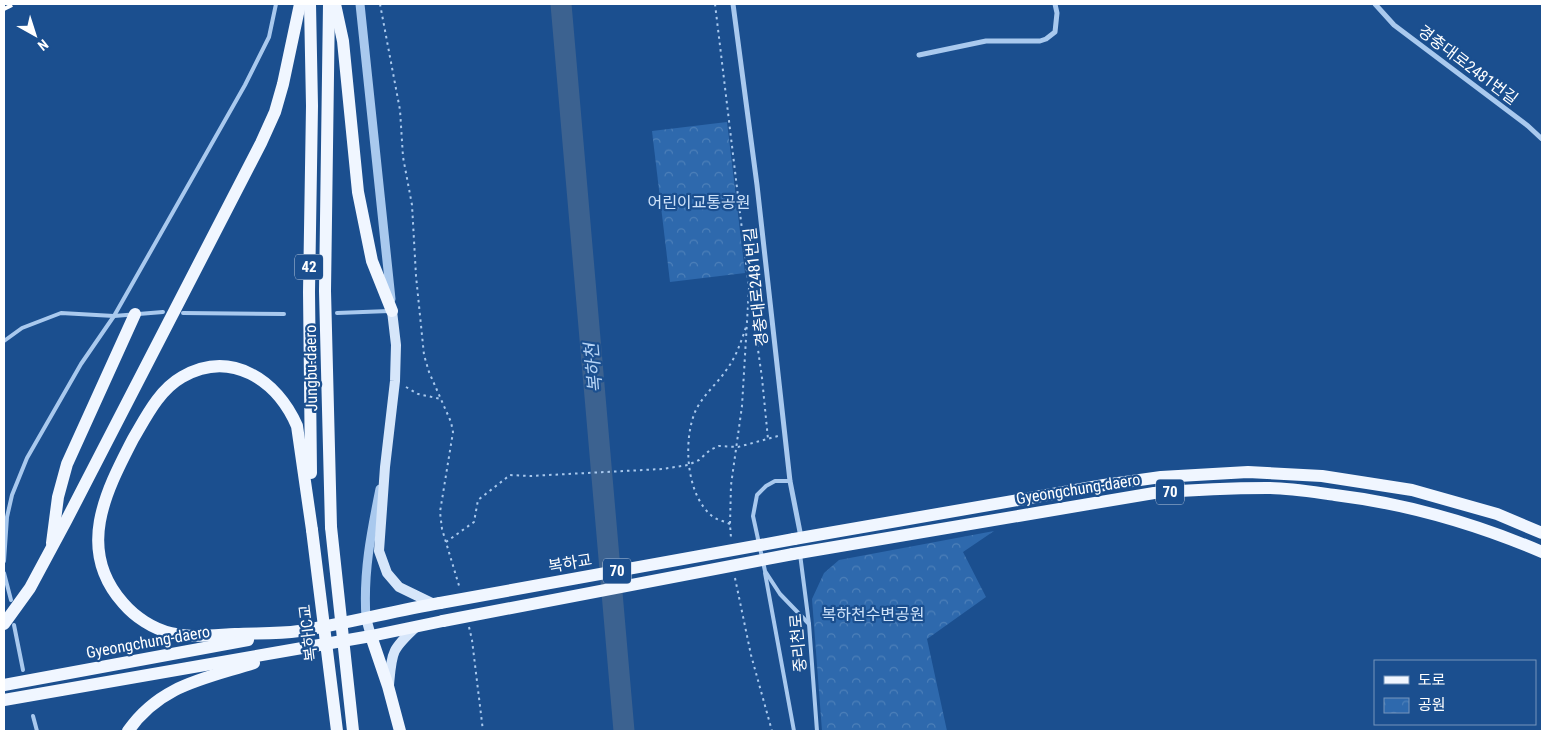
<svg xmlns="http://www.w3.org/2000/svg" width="1546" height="735" viewBox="0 0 1546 735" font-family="'Roboto Condensed','Noto Sans KR',sans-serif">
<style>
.park{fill:url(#park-crowns)}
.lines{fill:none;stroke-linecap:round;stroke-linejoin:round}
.river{stroke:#3c6290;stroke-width:21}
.path{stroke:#a9c9ee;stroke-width:2;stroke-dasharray:2.5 4;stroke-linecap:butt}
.service{stroke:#a9c9ee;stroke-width:4}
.minor{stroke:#a9c9ee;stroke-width:5}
.tertiary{stroke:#a9c9ee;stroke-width:9}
.secondary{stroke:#d6e6fa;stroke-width:10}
.primary{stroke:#f0f6ff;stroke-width:12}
.rail{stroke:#fff;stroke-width:4;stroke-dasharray:9 4;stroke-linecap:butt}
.primary-bridge{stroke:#f0f6ff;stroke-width:12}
.labels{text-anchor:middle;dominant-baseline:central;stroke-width:4.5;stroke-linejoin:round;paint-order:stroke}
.shield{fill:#1b4f8f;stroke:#bbcadd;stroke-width:1}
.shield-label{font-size:15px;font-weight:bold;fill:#fff}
.street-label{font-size:16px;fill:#fff;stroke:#1b4f8f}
.park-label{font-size:16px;fill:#cfe3fa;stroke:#1b4f8f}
.water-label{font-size:18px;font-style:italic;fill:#b5d3f5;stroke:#1b4f8f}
</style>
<defs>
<pattern id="park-crowns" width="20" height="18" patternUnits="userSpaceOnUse" patternTransform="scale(1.25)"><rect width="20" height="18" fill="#2e69ad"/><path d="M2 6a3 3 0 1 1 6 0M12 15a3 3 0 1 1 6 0" fill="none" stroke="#4d80b9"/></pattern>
</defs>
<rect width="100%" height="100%" fill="#1b4f8f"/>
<g class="park">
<path d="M727 122 745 273 670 282 652 131Z"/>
<path d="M994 531 963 552 986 597 927 639 947 731H822L812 599 824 573 839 560Z"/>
</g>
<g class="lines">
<path class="river" d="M561 4 624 731"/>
<g class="path">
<path d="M380 4 400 110 403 157 412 205 416 276 424 355 429 372 451 422 453 432 440 512 442 529 460 589"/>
<path d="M715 4 749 288 742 406 731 485 730 524 731 538"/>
<path d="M750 293 762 378 768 439"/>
<path d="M406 387 418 394 441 399"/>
<path d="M730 524C724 521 717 520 712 516 686 495 683 441 695 412 702 396 717 384 727 369 736 357 741 342 746 327"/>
<path d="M446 542 474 522 478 500 510 475 530 476 662 469 688 465 699 460 710 450 719 446 738 447 778 436"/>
<path d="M735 578 751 655 772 731"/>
<path d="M469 627 472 640 483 731"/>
</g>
<g class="service">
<path d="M183 313 284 314"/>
<path d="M337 313 389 311"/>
<path d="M4 341 22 328 61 313 114 316 163 312"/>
<path d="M790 481H775L766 486 757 495 753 516 765 571 780 594 809 624"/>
<path d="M800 554 809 624 817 731"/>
<path d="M4 561 7 517 12 495 27 458 81 364 114 316 245 85 269 37 276 4"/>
<path d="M4 573 11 600"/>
<path d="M765 573 794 731"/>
<path d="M14 625 23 670"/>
<path d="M33 716 37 731"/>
</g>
<g class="minor">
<path d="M733 4 757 185 790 481 801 537"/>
<path d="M1375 4 1394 25 1528 126 1542 139"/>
<path d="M919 55 986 41H1040L1046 39 1055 32 1057 13 1055 4"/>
</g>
<g class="tertiary">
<path d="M360 4 391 299"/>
<path d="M366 618C363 573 371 533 380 489"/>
</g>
<g class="secondary">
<path d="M392 311 396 345 395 381 385 467 379 551 387 573 399 587 434 604"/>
<path d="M366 618 371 636"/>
<path d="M389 685C392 652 391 650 416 627"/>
</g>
<g class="primary">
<path d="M310 4 312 106 309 292 311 473"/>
<path d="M329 4 325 291 331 527"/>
<path d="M335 4 343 41 358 192 372 261 392 311"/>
<path d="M312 530 297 426C277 380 231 349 182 377 159 390 146 417 133 439 105 493 76 550 123 603 135 617 153 629 171 633 192 638 214 635 235 634 256 633 278 634 299 631 346 624 393 611 440 603"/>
<path d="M794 539 1104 485 1161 477 1248 472 1322 476 1412 490 1497 514 1542 533"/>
<path d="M52 543 58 497 67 464 135 314"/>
<path d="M793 554 1154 493C1191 490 1229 488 1267 488 1290 488 1313 492 1335 495 1409 504 1474 523 1542 552"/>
<path d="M4 624 30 588 66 521 261 143 275 112 283 84 300 4"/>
<path d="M371 636 388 686 400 731"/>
<path d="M4 685 248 640"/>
<path d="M4 700 371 636 443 621"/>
<path d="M128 731C160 685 204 679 254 663"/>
</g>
<path class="rail" d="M4 9 14 4"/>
<g class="primary-bridge">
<path d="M331 527 353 731"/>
<path d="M312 530 337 731"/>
<path d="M440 603 794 539"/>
<path d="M443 621 793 554"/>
</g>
</g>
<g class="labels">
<g class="shield">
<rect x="295" y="254.5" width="28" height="25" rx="4"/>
<rect x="1156" y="479.5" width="28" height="25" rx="4"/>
<rect x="603" y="558.5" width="28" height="25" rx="4"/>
</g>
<g class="shield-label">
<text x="309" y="267">42</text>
<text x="1170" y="492">70</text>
<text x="617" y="571">70</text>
</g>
<g class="street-label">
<text transform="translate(1468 65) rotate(37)">경충대로2481번길</text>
<text transform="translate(756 287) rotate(-96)">경충대로2481번길</text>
<text transform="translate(311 368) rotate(-91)">Jungbu-daero</text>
<text transform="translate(1078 489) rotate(-9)">Gyeongchung-daero</text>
<text transform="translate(570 563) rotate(-10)">복하교</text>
<text transform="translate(308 633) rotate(-97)">복하IC교</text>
<text transform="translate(148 642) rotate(-10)">Gyeongchung-daero</text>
<text transform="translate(798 643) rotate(-95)">중리천로</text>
</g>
<g class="park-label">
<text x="699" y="202">어린이교통공원</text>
<text x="873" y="614">복하천수변공원</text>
</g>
<g class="water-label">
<text transform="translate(593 368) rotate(-95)">복하천</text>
</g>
</g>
<rect width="1546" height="735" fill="none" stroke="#ffffff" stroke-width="10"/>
<rect x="1374" y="660" width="162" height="65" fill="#1b4f8f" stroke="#7695bc"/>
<rect x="1384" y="676" width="25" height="8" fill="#f0f6ff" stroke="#7695bc"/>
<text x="1418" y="685" font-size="15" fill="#ffffff">도로</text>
<rect x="1384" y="698" width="25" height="15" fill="url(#park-crowns)" stroke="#7695bc"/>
<text x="1418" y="710" font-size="15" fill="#ffffff">공원</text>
<g transform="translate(35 35) rotate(141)" stroke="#1b4f8f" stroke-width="4" paint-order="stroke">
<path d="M0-4L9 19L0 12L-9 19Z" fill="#ffffff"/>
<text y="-8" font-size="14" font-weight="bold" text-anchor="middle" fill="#ffffff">N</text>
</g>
</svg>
